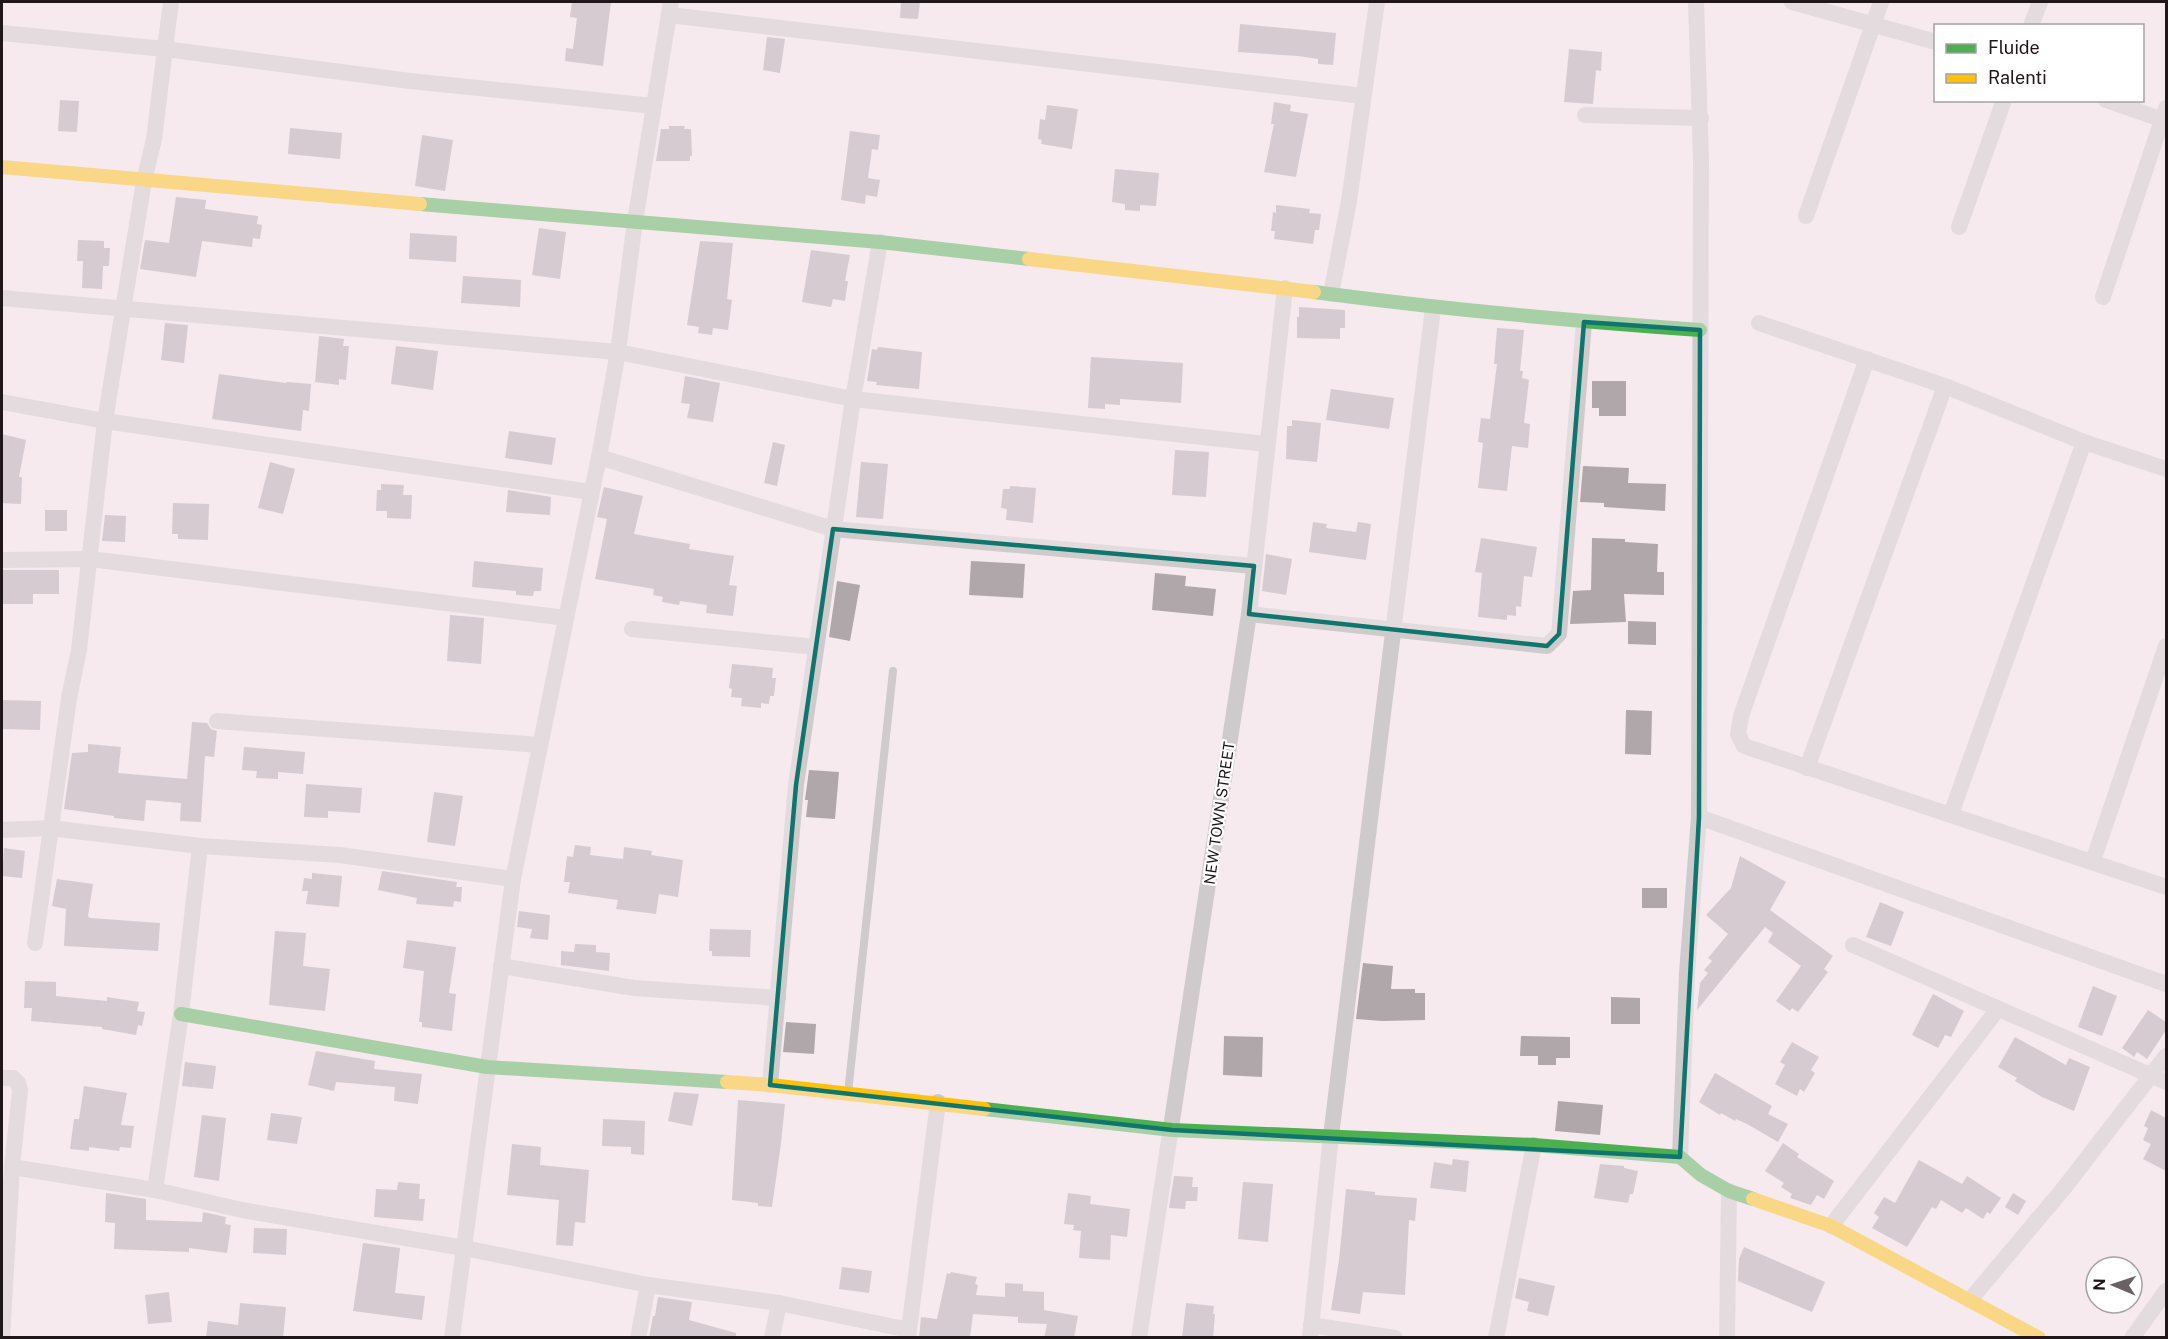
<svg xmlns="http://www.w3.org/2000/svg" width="2168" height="1339" viewBox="0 0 2168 1339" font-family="'Public Sans',sans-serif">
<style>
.building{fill:#b0a7aa}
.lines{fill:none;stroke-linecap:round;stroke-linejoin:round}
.lane{stroke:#cfcbcd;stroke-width:8}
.street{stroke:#cfcbcd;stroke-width:16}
.fast{stroke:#4caf50;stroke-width:14}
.slow{stroke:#ffc107;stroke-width:14}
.marked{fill:none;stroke:#0f766e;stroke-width:4.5;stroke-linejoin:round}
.labels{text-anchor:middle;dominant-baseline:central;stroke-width:4.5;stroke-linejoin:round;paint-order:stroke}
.street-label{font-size:15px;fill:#1f171a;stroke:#fff}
</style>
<rect width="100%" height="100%" fill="#f6eaee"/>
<g class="building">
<path d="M572 2H611L603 66 565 61 566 48 573 49 577 18 570 17Z"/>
<path d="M901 2H920L918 19 900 18Z"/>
<path d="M1240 24 1336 33 1333 65 1318 64V59L1298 56 1238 52Z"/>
<path d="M767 37 785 39 780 73 763 70Z"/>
<path d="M1569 49 1602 52 1601 71 1596 70 1593 104 1564 102Z"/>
<path d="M60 100 79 101 77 132 58 131Z"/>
<path d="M1274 102 1291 105 1290 111 1308 114 1296 177 1264 172 1274 124H1271Z"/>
<path d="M1047 105 1078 109 1072 149 1041 144 1042 140 1038 139 1040 119 1045 120Z"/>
<path d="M669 126H685L684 129H691L692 156H690V161H656L661 129H669Z"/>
<path d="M290 128 342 133 340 159 288 154Z"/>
<path d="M850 131 880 135 878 150 872 149 868 178 880 180 877 197 866 195 865 204 841 200Z"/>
<path d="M422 135 453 140 445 191 415 186Z"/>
<path d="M1115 169 1159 173 1156 206 1140 205V211L1125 210V204L1112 202Z"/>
<path d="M176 197 206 200 205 209 258 216 257 224 262 225 260 239 253 238 252 247 202 241 196 277 140 269 145 240 169 243Z"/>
<path d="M1276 205 1310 209 1309 213 1321 214 1319 230H1315L1313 244 1274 239 1275 231H1271L1273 212 1276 213Z"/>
<path d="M539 228 566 232 560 279 532 275Z"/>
<path d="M410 233 457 236 456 262 409 259Z"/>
<path d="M78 240 104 241V248H110L109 266H103L102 289 82 288 83 261H77Z"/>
<path d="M700 241 733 243 727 299 732 300 728 330 713 328 712 335 698 333 699 327 687 325Z"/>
<path d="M811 250 850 255 845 281H848L845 301 833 299 831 307 802 302Z"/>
<path d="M463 276 521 280 520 307 461 303Z"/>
<path d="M1299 307 1345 310V328H1340V339L1297 338V317H1299Z"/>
<path d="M165 323 188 325 184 363 161 360Z"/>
<path d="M1497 328 1524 330 1520 371H1523L1522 378 1529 380 1524 423 1530 424 1528 448 1512 446 1507 491 1478 488 1483 443 1478 442 1481 418 1490 419 1497 364H1494Z"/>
<path d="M319 336 344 339 343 346H349L346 380 339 379V385L315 382Z"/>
<path d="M396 346 438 351 433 390 391 384Z"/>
<path d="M878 347 922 352 919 389 876 385 877 382 867 381 872 349 877 350Z"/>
<path d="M1091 357 1183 363 1181 403 1120 399V405L1105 404V409L1088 408Z"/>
<path d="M219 374 286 383 287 382 311 384 309 411 303 410 301 431 212 419Z"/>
<path d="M685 376 720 383 713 422 687 418 690 404 681 403Z"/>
<path d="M1592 381H1626V416H1599V408H1592Z"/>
<path d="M1331 389 1394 398 1389 429 1326 420Z"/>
<path d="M1292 420 1321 423 1317 462 1286 459 1287 426H1292Z"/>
<path d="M509 431 556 438 552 465 505 458Z"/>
<path d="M2 434 26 440 19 477H22L21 504 2 503Z"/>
<path d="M773 442 785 445 777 486 764 483Z"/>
<path d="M1175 450 1209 452 1206 497 1172 495Z"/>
<path d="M270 462 295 469 283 514 258 508Z"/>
<path d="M861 462 888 464 883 519 856 517Z"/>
<path d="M1583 466 1629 468 1628 483 1666 484 1665 511 1604 507V503L1580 502Z"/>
<path d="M381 484 404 485 403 495H412L411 519 387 518V511H376L377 490H381Z"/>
<path d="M1010 486 1036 488 1033 523 1006 520 1007 509 1001 508 1003 489H1010Z"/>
<path d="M604 487 643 496 634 534 690 544 689 549 734 556 729 585 737 586 733 616 706 613 707 605 680 601 679 605 662 602 663 597 653 595 654 589 595 579 607 519 597 517Z"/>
<path d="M508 490 551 497 550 515 506 512Z"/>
<path d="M173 503 209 504 208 540 178 539V534H172Z"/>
<rect x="45" y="510" width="22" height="21"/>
<path d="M105 515 126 516 125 542 102 541Z"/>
<path d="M1313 522 1327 524 1326 528 1356 532 1358 522 1371 524 1366 560 1309 552Z"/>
<path d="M1481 538 1537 547 1532 577 1524 576 1521 607 1516 606V616L1507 615V620L1478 617 1482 573 1475 572Z"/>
<path d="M1592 538 1625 539V542L1658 544 1657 572H1664V595L1624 594 1626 622 1570 624 1573 591 1591 590Z"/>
<path d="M1266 554 1292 559 1286 595 1262 591Z"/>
<path d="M474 561 543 568 541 591H534L533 596 516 595V591L472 587Z"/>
<path d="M971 561 1025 564 1023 598 969 595Z"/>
<path d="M2 570H59V594H33V604H2Z"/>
<path d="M1155 573 1186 576 1185 586 1216 589 1213 616 1152 610Z"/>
<path d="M837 581 860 585 850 641 829 637Z"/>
<path d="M450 615 484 618 481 664 447 661Z"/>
<path d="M1628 621 1656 622V645L1628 644Z"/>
<path d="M732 664 773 668 772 678H776L774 696H770L769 704 761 703V708L741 706 742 698 731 697 732 689 729 688Z"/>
<path d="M2 700 41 701 40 730 2 729Z"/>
<path d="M1626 710 1652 711 1651 755 1625 754Z"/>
<path d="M192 722 207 723 211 729 217 731 214 757 205 756 201 822 180 821 181 803 146 800 144 821 114 818V816L64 809 72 753 88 752V744L121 747 118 773 187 779Z"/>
<path d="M244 747 305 752 303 774 278 772V779L256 778 257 771 242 770Z"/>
<path d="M809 770 839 772 835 819 806 817 808 800H805Z"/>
<path d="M306 784 362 788 360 813 328 811V818L304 817Z"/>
<path d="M434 792 463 796 455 846 427 842Z"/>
<path d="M575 845 591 847 590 855 623 859 624 847 652 851 651 855 683 860 678 897 659 894 656 914 616 909 618 900 568 893 570 882H564L567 856 573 857Z"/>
<path d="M4 848 25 851 22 878 2 876Z"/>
<path d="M1740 856 1786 882 1770 910 1833 956 1824 969 1828 972 1798 1012 1792 1008 1790 1011 1776 1001 1801 966 1768 942 1773 933 1765 927 1697 1010 1700 983 1708 973 1704 970 1712 961 1708 958 1728 934 1706 915 1731 888Z"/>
<path d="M382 871 457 882 456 887H462L461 902 454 901 453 907 416 904 417 898 378 890Z"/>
<path d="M312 873 342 876 339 907 306 904 308 891H302L304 878 312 879Z"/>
<path d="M57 879 93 884 88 916 90 918 160 923 158 951 64 946 66 909 52 906Z"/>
<rect x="1642" y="888" width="25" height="20"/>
<path d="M1880 902 1904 912 1891 946 1866 937Z"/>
<path d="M519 911 550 915 548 940 530 938 532 929 517 927Z"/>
<path d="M710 929 751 930 750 957 712 956V951H709Z"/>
<path d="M275 931 306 933 303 966 330 969 325 1011 269 1005Z"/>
<path d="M407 940 456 947 449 993 456 994 452 1031 422 1027V1022H419L424 971 403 968Z"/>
<path d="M575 944 596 945V952L610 953 609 971 561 965V951L574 952Z"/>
<path d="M1363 963 1393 966 1391 989H1415V993H1425V1020L1382 1021 1356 1019Z"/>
<path d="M25 981 56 982V996L107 1001V997L139 1002 137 1011 145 1012 142 1026 138 1025 136 1035 102 1029V1027L31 1021 32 1008H24Z"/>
<path d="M2093 986 2117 996 2102 1036 2078 1027Z"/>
<path d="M1933 994 1964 1011 1951 1037 1945 1035 1938 1048 1912 1035Z"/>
<path d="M1611 997 1640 998V1024H1611Z"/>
<path d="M2148 1010 2166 1022V1030L2147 1059 2137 1052 2134 1057 2122 1048Z"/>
<path d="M786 1022 816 1024 814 1054 783 1052Z"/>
<path d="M1224 1036 1263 1037 1262 1077 1223 1075Z"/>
<path d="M1521 1036 1570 1037V1058H1556V1065H1538V1056H1520Z"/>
<path d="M2015 1037 2066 1065 2069 1058 2090 1067 2074 1111 2042 1097 2015 1081 2017 1078 1998 1067Z"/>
<path d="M1792 1042 1819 1057 1811 1070 1815 1073 1804 1092 1800 1089 1797 1096 1775 1084 1785 1065 1780 1062Z"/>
<path d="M316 1051 375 1061 374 1069 422 1074 418 1104 394 1101 395 1087 336 1082 334 1091 308 1085Z"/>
<path d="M185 1062 216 1066 213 1089 182 1086Z"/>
<path d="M1715 1073 1772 1106 1768 1114 1788 1124 1778 1142 1747 1124 1736 1119 1735 1121 1721 1113 1720 1115 1699 1102Z"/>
<path d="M84 1086 127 1093 121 1125 134 1126 131 1148 120 1147 119 1151 89 1147V1151L70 1149 74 1119H79Z"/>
<path d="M674 1092 699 1094 692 1126 668 1121Z"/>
<path d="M738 1100 785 1104 781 1143 772 1207 758 1206V1203L732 1200Z"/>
<path d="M1558 1101 1603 1105 1600 1135 1555 1131Z"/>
<path d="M2151 1110 2166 1118V1171L2143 1159 2151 1144 2143 1140 2148 1128 2144 1126Z"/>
<path d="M271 1113 302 1117 297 1144 267 1140Z"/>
<path d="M202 1115 226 1118 219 1181 194 1177Z"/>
<path d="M603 1119 645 1121 644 1155 631 1154V1147L602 1146Z"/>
<path d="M1783 1143 1799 1154 1797 1157 1834 1181 1824 1199 1817 1195 1811 1205 1790 1198 1792 1194 1781 1187 1784 1183 1765 1171Z"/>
<path d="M512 1144 541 1147 540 1165 589 1170 585 1223 575 1222 573 1246 556 1245 559 1200 507 1195Z"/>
<path d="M1453 1159 1469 1161 1466 1192 1430 1188 1434 1162 1452 1165Z"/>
<path d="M1919 1160 1962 1184 1967 1176 2001 1198 1990 1214 1987 1212 1983 1219 1966 1208 1962 1213 1941 1200 1936 1209 1932 1207 1907 1247 1872 1228 1879 1217 1874 1213 1884 1197 1895 1203Z"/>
<path d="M1600 1164 1624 1166V1168L1638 1171 1633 1194H1630L1628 1203 1594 1198Z"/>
<path d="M1174 1176 1193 1177 1192 1187H1198L1197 1201H1186L1185 1209 1169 1208Z"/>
<path d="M398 1182 420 1184 419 1199H425L423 1221 374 1217 376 1189 397 1190Z"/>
<path d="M1243 1182 1273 1184 1268 1242 1238 1239Z"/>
<path d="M1346 1189 1375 1192V1195L1417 1198 1415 1221 1409 1220 1405 1295 1363 1292 1360 1314 1331 1310 1339 1260Z"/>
<path d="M106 1193 146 1199V1220L202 1222 203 1212 226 1217 225 1224 231 1225 227 1253 189 1248V1252L114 1249 115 1223 105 1222Z"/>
<path d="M1068 1193 1091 1196 1090 1204 1130 1209 1127 1237 1111 1235 1110 1260 1079 1258 1081 1231 1073 1230 1074 1225 1064 1224Z"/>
<path d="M2013 1193 2026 1201 2018 1215 2005 1207Z"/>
<path d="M254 1228 287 1229 286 1255 253 1253Z"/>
<path d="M363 1243 400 1248 395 1293 425 1296 422 1320 353 1311Z"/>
<path d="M1744 1247 1825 1282 1812 1312 1738 1281 1739 1259Z"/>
<path d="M842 1267 872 1271 869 1293 839 1289Z"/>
<path d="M951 1272 977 1277 975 1284 978 1285 976 1295 1005 1297V1283L1023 1284V1291L1044 1292V1310L1078 1316 1074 1338H1044L1047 1324 1018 1323V1317L973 1314 970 1338H919L921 1317 937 1319 947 1273 950 1274Z"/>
<path d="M1519 1278 1555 1286 1548 1316 1527 1311 1529 1302 1515 1298Z"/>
<path d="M169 1292 172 1322 148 1324 145 1295Z"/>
<path d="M658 1297 692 1302 689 1320 736 1333V1338H649L653 1316H655Z"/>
<path d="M240 1303 286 1307 283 1338H206L208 1321 238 1325Z"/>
<path d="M1186 1303 1214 1306 1213 1314H1215L1213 1338H1182Z"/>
</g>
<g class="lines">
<path class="lane" d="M848 1093 893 671"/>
<g class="street">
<path d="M171 2 165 49 410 81 654 106"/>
<path d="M1792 2 1936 42"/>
<path d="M669 15 1363 96"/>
<path d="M2031 26 2040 2"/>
<path d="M2 33 165 49 154 139 144 181 105 421 79 650 69 698 35 943"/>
<path d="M2106 100 2166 121"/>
<path d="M1585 115 1701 118"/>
<path d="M1806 216 1881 2"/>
<path d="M1959 227 2004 100"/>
<path d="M1331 294 1349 201 1377 2"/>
<path d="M2103 297 2166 108"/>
<path d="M2 298 618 352 853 399 1266 444"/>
<path d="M1759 323 1945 386 2084 442 2166 469"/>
<path d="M1867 359 1741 716 1738 734 1744 746 2166 887"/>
<path d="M2 402 105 421 591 492"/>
<path d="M599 457 833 529 1254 566"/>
<path d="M2 560 90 559 566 618"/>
<path d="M1249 614 1547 646 1559 634 1584 322"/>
<path d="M632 629 816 647"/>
<path d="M217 721 540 745"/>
<path d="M1807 768 1945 386"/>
<path d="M1951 814 2084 442"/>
<path d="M1699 817 2166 984"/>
<path d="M2 830 50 828 200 846 340 855 513 879"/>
<path d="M200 846 181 1014 155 1190 242 1210 464 1248 648 1285 779 1303 909 1330"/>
<path d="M2093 861 2166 646"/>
<path d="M1853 945 2166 1082"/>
<path d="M501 966 634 988 778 998"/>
<path d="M2 1078H13L18 1083 20 1090 12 1167 2 1338"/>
<path d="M770 1085 796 785 853 399 880 242"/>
<path d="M1680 1157 1687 973 1699 817 1701 160 1696 2"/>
<path d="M12 1167 155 1190"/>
<path d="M1831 1226 1998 1009"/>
<path d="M1970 1300 2064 1188 2166 1056"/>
<path d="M1311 1325 1395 1338"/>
<path d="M452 1338 513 879 599 457 618 352 635 221 671 2"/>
<path d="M638 1338 648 1285"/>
<path d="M772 1338 779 1303"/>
<path d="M908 1338 938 1102"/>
<path d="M1139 1338 1249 614 1285 288"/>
<path d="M1310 1338 1331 1136 1433 308"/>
<path d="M1496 1338 1534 1145"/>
<path d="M1727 1338 1729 1191"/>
<path d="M2132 1338 2166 1291"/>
</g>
<g class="fast">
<path d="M420 204 880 242 1029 259"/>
<path d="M1314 292C1442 309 1571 321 1700 330"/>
<path d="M181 1014 487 1067 727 1082"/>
<path d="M984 1109 1172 1130 1534 1145 1680 1157 1701 1175 1729 1191 1753 1199"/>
</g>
<g class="slow">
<path d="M2 167 420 204"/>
<path d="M1029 259 1314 292"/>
<path d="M727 1082 770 1085 984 1109"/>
<path d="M1753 1199 1831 1226 2039 1338"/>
</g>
</g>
<path d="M0 0H2168V1339H0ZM1584 322 1700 330 1699 817 1680 1157 1172 1130 770 1085 796 785 833 529 1254 566 1249 614 1547 646 1559 634Z" fill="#f6eaee" fill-opacity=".55" fill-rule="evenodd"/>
<path class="marked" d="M1584 322 1700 330 1699 817 1680 1157 1172 1130 770 1085 796 785 833 529 1254 566 1249 614 1547 646 1559 634Z"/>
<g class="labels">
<g class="street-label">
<text transform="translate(1219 813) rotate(-82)">NEW TOWN STREET</text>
</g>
</g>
<rect width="2168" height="1339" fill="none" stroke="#1f171a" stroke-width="6"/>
<rect x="1934" y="24" width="210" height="78" fill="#ffffff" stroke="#a5a2a3" stroke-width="1.5"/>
<rect x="1946" y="44" width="30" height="9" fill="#4caf50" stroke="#a5a2a3" stroke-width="1.5"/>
<text x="1988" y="54" font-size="18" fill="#1f171a">Fluide</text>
<rect x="1946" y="74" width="30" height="9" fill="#ffc107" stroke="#a5a2a3" stroke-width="1.5"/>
<text x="1988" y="84" font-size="18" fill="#1f171a">Ralenti</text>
<g transform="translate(2114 1285) rotate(272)"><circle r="28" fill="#ffffff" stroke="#a5a2a3" stroke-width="1.5"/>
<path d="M0-4.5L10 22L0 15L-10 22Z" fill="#6a6164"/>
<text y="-9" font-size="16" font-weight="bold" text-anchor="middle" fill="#1f171a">N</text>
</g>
</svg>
